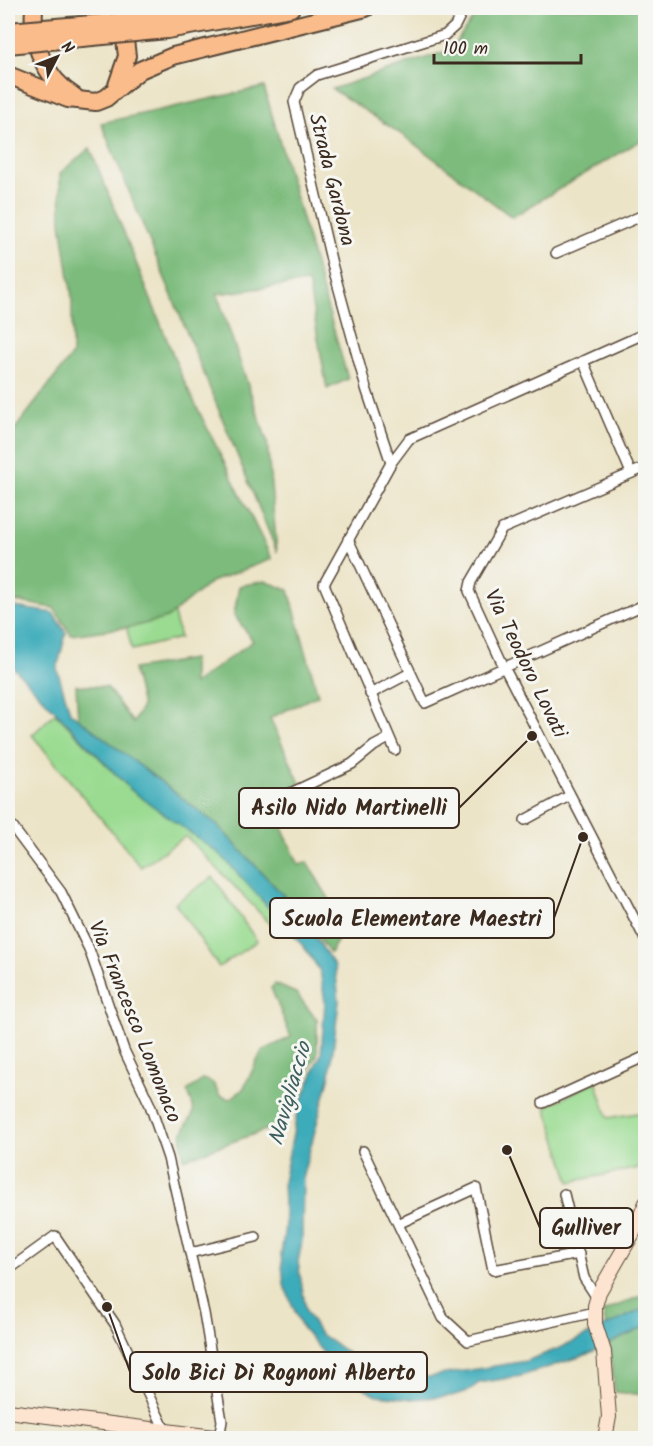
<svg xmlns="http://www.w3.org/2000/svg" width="653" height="1446" viewBox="0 0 653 1446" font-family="Kalam,sans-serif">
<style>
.green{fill:#9adb91;stroke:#6a8258;stroke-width:1.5}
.forest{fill:#7bbb7b;stroke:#5b724c;stroke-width:1.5}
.water{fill:#3dacba;stroke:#3c6b6c;stroke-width:1.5}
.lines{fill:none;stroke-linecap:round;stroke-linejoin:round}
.street-casing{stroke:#564637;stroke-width:12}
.secondary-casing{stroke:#564637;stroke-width:16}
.highway-casing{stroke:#564637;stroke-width:20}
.street{stroke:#fff;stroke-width:9}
.secondary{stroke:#fde4d1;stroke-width:14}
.highway{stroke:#fabc8b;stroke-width:16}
.rail-casing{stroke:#3b2a1e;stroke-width:5}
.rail{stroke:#f6f6f2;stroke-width:3;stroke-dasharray:9;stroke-linecap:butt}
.highway-bridge-casing{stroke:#564637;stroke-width:20;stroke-linecap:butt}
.highway-bridge{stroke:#fabc8b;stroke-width:16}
.labels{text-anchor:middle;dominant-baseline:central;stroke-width:6;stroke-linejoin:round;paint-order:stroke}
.street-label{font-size:21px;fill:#3b2a1e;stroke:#f6f6f2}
.water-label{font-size:22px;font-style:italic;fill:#3c5e5c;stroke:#f6f6f2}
.leader{fill:none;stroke:#3b2a1e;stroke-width:2}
.callout-dot{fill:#3b2a1e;stroke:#f6f6f2;stroke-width:2}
.callout{fill:#f6f6f2;stroke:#3b2a1e;stroke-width:2}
.callout-label{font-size:22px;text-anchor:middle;font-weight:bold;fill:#3b2a1e}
</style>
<rect width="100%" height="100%" fill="#f6f6f2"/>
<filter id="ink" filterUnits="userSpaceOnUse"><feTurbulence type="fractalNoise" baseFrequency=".0167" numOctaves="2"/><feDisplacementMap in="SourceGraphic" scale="12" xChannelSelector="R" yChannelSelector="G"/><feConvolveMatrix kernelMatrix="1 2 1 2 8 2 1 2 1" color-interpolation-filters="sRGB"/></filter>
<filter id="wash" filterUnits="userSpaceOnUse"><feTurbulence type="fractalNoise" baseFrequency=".008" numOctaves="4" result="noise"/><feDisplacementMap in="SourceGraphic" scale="24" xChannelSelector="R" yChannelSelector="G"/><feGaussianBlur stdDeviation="1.35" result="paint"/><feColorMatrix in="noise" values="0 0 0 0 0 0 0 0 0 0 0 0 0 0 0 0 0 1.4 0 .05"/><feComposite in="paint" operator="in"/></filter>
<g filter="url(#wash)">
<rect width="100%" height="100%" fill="#ece4c7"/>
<g class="green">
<path d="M173 610 180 638 132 650 125 621Z"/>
<path d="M55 713 131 790 221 855 288 929 280 934 186 836 141 867 32 735Z"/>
<path d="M213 877 257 941 219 967 175 903Z"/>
<path d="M596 1081 608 1118 645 1112V1149L638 1168 570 1182 546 1107Z"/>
</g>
<g class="forest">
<path d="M488 8H645V138L512 217 401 134 332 89 450 50 480 9Z"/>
<path d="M264 87 348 379 327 389 308 282 217 294 267 441 277 552 101 123Z"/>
<path d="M90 148 182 377 272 559 211 582 167 618 136 626 71 635 54 608 8 600V438L72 355V298L61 222 60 173Z"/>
<path d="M265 581 289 590 318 695 270 718 300 783 272 806 299 865 307 862 346 927 330 953 295 908 217 825 78 718 76 685 107 687 133 723 142 706 133 669 193 659V684L253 641 234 615 239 586Z"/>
<path d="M275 984 296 993 317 1020V1055L277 1126 184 1159C183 1152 180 1141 182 1135 189 1113 201 1120 187 1091L204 1079 213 1083 220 1096 230 1099 243 1089 262 1051 291 1037 271 988Z"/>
<path d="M645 1294V1308L606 1327 603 1312Z"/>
<path d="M645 1327V1395L615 1392 609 1344Z"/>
</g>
<path class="water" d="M8 606 53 613 66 633 57 669 70 712 217 825 295 908 335 966 339 1001 330 1075 303 1175 302 1241 298 1262 306 1311 319 1333 372 1370 403 1381 526 1361 560 1348 645 1308V1327L583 1356 521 1376 479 1383 468 1391 451 1396 412 1399 377 1395 351 1381 334 1366 301 1326 284 1285 281 1255 285 1226 283 1182 298 1110 321 1054 325 1002 320 971 304 947 221 855 131 790 8 662Z"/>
</g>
<g filter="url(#ink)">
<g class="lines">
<g class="street-casing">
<g id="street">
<path d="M556 253 646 214"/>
<path d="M583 361 631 473"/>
<path d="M391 463 366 388 332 264 294 102 300 88 317 75 445 35 455 26 464 8"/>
<path d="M646 467 502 529 471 582 469 591 504 667 646 941"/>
<path d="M348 539 425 703 646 604"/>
<path d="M370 694 410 673"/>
<path d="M395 750 324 584 391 463 409 439 646 333"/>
<path d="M282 797 352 764 374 746 389 738"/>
<path d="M525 820 569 796"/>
<path d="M8 821 61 892 89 949 124 1050 150 1105 168 1158 204 1313 222 1421 219 1438"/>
<path d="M543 1103 646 1056"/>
<path d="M363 1151 443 1318 468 1341 595 1312"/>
<path d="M564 1194 584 1278 597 1298"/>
<path d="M400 1223 476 1188 493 1270 579 1254"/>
<path d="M190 1253 256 1237"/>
<path d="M8 1270 55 1236 115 1324 165 1430"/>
<path d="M215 1372 292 1363"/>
</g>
</g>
<g class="secondary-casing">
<g id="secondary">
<path d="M8 1411 222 1438"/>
<path d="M605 1438 609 1417 604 1352 595 1324V1306L599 1292 633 1233 646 1203"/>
</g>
</g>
<g class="highway-casing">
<g id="highway">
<path d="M34 8C31 44 44 77 75 97"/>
<path d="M164 18 221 8"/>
<path d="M167 30 291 8"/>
<path d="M8 75 68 99 96 102 106 98 140 70 173 56 366 8"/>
<path d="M116 88 127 56 121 8"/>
</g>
</g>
<use href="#street" class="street"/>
<use href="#secondary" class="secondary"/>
<use href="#highway" class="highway"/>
<g class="rail-casing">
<path id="rail" d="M8 1431 41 1438"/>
</g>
<use href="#rail" class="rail"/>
<g class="highway-bridge-casing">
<g id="highway-bridge">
<path d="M8 31 164 18"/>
<path d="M8 45 167 30"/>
</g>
</g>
<use href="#highway-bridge" class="highway-bridge"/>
</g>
</g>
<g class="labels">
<g class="street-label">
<text transform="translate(331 180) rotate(76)">Strada Gardona</text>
<text transform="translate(525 664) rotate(64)">Via Teodoro Lovati</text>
<text transform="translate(134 1022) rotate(68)">Via Francesco Lomonaco</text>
</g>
<g class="water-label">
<text transform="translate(291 1094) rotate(-74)">Navigliaccio</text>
</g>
</g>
<path class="leader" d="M532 736L459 808M583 837L554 918M507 1150L540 1228M107 1307L130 1372"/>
<g class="callout-dot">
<circle cx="532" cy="736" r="6"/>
<circle cx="583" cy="837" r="6"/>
<circle cx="507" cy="1150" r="6"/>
<circle cx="107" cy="1307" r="6"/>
</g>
<g class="callout">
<rect x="239" y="788" width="220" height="40" rx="6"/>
<rect x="270" y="898" width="284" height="40" rx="6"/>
<rect x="540" y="1208" width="93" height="40" rx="6"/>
<rect x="130" y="1352" width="297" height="40" rx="6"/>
</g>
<g class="callout-label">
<text x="349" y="815">Asilo Nido Martinelli</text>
<text x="412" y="926">Scuola Elementare Maestri</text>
<text x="586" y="1235">Gulliver</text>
<text x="279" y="1380">Solo Bici Di Rognoni Alberto</text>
</g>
<rect width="653" height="1446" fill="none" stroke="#f6f6f2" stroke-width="30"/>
<g transform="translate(57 57) rotate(48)" stroke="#f6f6f2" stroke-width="4.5" paint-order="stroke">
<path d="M0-4.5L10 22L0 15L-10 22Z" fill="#3b2a1e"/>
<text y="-9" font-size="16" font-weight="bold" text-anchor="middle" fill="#3b2a1e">N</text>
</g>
<path d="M434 54v9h147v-9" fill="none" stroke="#3b2a1e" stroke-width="3"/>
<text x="443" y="54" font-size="18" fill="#3b2a1e" stroke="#f6f6f2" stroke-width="4.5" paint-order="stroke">100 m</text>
</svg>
